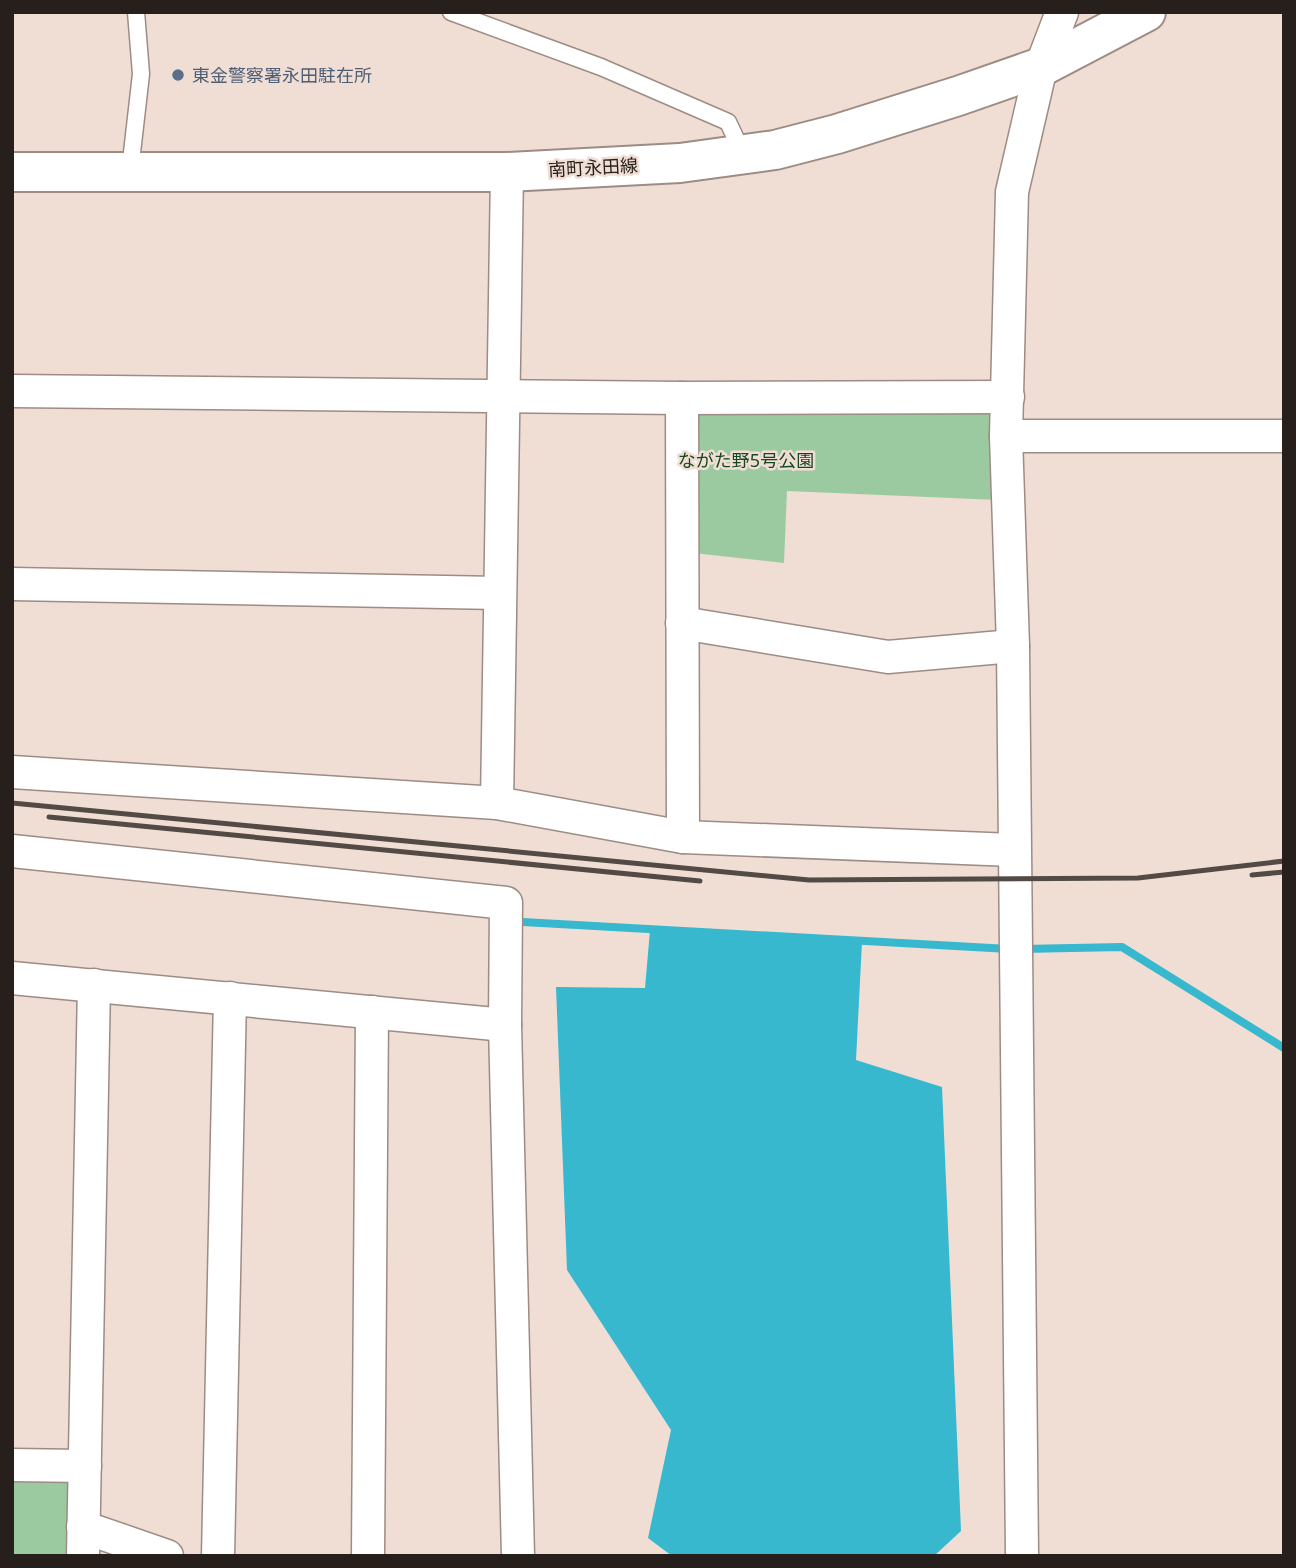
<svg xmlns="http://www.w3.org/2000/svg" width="1296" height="1568" viewBox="0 0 1296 1568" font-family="'Noto Sans','Noto Sans JP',sans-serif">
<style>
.green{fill:#9ccaa0}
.water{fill:#37b8ce}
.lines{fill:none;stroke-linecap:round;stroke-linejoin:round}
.stream{stroke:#37b8ce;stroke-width:8}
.lane-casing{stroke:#9c8c83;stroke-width:19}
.street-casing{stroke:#9c8c83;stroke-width:35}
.secondary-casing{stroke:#9c8c83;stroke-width:42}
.lane{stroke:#fff;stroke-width:16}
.street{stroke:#fff;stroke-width:32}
.secondary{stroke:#fff;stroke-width:38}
.rail{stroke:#534a46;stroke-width:5}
.service-dot{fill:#5c6f8a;stroke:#f0ded5;stroke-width:2.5}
.labels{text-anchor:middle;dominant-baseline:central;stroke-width:5;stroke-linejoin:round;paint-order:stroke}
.service-label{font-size:18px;fill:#4e5e75;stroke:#f0ded5;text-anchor:start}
.street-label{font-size:18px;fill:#261f1c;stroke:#f0ded5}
.park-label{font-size:18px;fill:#174921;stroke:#f0ded5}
</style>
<rect width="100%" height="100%" fill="#f0ded5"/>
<g class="green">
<path d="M999 405 998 500 787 491 784 563 693 553V409Z"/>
<path d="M12 1481 69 1482 68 1556H12Z"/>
</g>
<path class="water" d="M650 930 862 942 856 1060 942 1087 961 1531 934 1556H672L648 1538 671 1430 567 1270 556 987 645 988Z"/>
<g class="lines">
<g class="stream">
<path d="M523 922 1009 949"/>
<path d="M1022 949 1122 947 1284 1048"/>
</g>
<g class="lane-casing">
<g id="lane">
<path d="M451 12 601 67 728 122 743 154"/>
<path d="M130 170 141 74 136 12"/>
</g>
</g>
<g class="street-casing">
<g id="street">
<path d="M12 391 682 398 1008 397"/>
<path d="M682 398 683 837"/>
<path d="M1006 436H1284"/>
<path d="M12 584 499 593"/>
<path d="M682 623 888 657 1013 646"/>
<path d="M12 772 497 803 683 837 1013 850"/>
<path d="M497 803 507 172"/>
<path d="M12 851 506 903 505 1025 518 1556"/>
<path d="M12 978 505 1025"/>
<path d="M12 1465 85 1466"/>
<path d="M83 1527 167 1556"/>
<path d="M83 1556 94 985"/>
<path d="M218 1556 230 998"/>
<path d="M368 1556 372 1012"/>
<path d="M1022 1556 1013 646 1006 436 1012 192 1041 67 1062 12"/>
</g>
</g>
<g class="secondary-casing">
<path id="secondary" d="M12 172H507L680 163 775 150 837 134 958 96 1041 67 1146 12"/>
</g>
<use href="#lane" class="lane"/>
<use href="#street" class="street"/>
<use href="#secondary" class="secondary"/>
<g class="rail">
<path d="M12 803 809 880 1138 878 1284 861"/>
<path d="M49 817 700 881"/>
<path d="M1252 875 1284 872"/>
</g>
</g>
<circle class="service-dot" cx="178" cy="75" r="7"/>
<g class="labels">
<g class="service-label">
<text x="192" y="75">東金警察署永田駐在所</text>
</g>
<g class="street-label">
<text transform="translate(593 167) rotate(-3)">南町永田線</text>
</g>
<g class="park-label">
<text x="746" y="460">ながた野5号公園</text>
</g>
</g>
<rect width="1296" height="1568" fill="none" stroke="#261f1c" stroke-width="28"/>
</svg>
